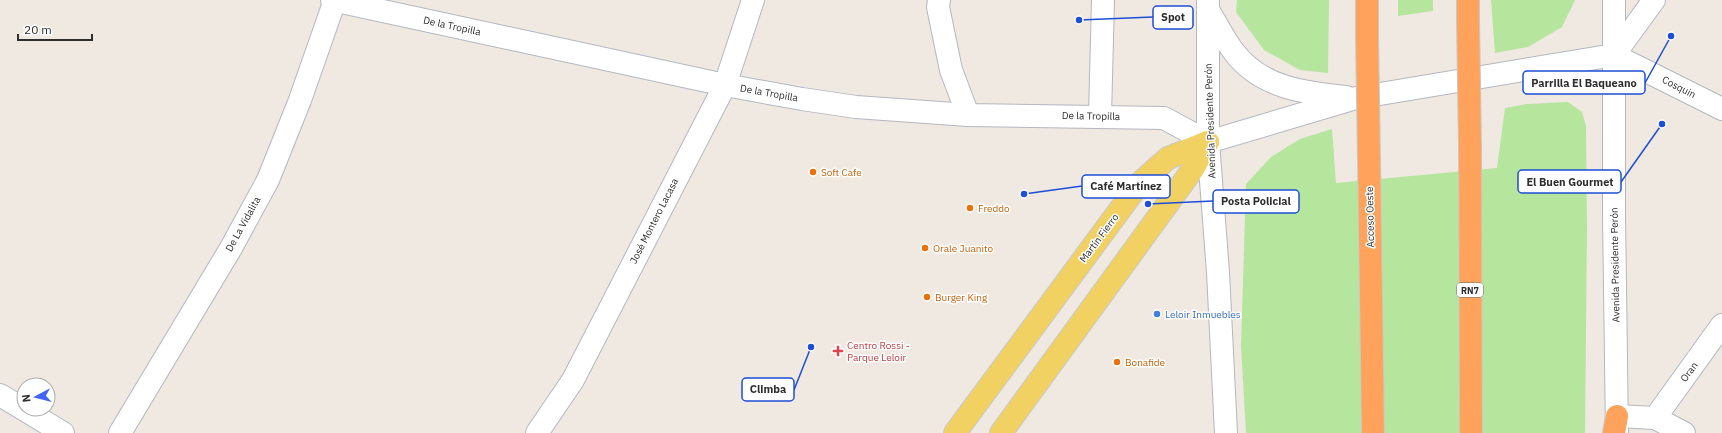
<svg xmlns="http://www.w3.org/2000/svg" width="1722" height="433" viewBox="0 0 1722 433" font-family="'IBM Plex Sans',sans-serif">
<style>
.green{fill:#b6e59e}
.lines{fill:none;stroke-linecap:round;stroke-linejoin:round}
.minor-casing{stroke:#b4b7c1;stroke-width:24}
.major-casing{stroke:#c9c9c9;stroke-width:24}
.highway-casing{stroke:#c9c9c9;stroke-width:24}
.minor{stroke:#fff;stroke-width:22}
.major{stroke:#f2d163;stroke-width:22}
.highway{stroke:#ffa35c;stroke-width:22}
.highway-bridge-casing{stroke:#c9c9c9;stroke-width:24;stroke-linecap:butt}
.highway-bridge{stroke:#ffa35c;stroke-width:22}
.food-dot{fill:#e8710a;stroke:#fff;stroke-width:1.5}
.shop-dot{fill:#3f7fe0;stroke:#fff;stroke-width:1.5}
.health-dot{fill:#e0444e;stroke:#fff;stroke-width:1.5}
.labels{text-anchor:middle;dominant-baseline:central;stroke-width:3;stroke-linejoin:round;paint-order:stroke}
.shield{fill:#fff;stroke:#6d6d6d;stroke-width:1}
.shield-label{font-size:9px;font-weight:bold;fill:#2e2e2e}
.street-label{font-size:10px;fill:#2e2e2e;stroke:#fff}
.food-label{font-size:10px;fill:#c56008;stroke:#fff;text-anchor:start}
.shop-label{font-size:10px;fill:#366cbe;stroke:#fff;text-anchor:start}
.health-label{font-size:10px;fill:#be3a42;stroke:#fff;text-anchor:start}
.leader{fill:none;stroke:#1d4ed8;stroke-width:1.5}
.callout-dot{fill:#1d4ed8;stroke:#fff;stroke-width:1.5}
.callout{fill:#fff;stroke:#1d4ed8;stroke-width:1.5}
.callout-label{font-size:11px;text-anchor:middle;font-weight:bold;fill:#2e2e2e}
</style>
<rect width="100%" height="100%" fill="#efe9e1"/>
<g class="green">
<path d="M1237 0H1329L1328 73 1300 70 1264 50 1236 12Z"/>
<path d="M1398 0H1433V11L1398 16Z"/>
<path d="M1491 0H1575L1562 27 1528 47 1495 53Z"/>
<path d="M1568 102 1582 112 1586 126 1587 230 1585 433H1246L1241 346 1246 184 1271 157 1300 139 1332 129 1336 183 1497 168 1505 108 1527 104Z"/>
</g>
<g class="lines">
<g class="minor-casing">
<g id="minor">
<path d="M332 0 725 85 802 99 856 107 968 115 1164 118 1208 142"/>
<path d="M939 0 938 7 951 70 968 115"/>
<path d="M1208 0V142L1218 272 1226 433"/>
<path d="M1614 0V215L1617 433"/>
<path d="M1208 10C1217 24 1224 39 1234 52 1261 88 1305 93 1346 97"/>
<path d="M1614 55 1722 109"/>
<path d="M1614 55 1654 0"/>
<path d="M1100 116 1103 0"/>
<path d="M1208 142 1356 98 1614 55"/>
<path d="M0 395 63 433"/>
<path d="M1617 416 1655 418 1684 433"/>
<path d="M1655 418 1722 325"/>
<path d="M120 433 231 248 268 180 300 100 335 0"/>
<path d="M537 433 573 380 725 85 753 0"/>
</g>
</g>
<g class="major-casing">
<g id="major">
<path d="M955 433 1139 184 1168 158 1208 142"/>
<path d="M1001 433 1193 169 1208 142"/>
</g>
</g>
<g class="highway-casing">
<g id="highway">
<path d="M1468 20V0"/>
<path d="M1367 36V0"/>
<path d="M1470 147 1471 433"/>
<path d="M1369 160 1373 433"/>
<path d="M1614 433 1617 416"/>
</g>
</g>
<use href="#minor" class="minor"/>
<use href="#major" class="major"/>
<use href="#highway" class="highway"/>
<g class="highway-bridge-casing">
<g id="highway-bridge">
<path d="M1468 20 1470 147"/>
<path d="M1367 36 1369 160"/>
</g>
</g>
<use href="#highway-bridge" class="highway-bridge"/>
</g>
<g class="food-dot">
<circle cx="813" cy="172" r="4"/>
<circle cx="970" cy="208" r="4"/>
<circle cx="925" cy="248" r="4"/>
<circle cx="927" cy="297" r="4"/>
<circle cx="1117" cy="362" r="4"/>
</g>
<circle class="shop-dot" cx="1157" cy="314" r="4"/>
<path class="health-dot" d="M836 345h4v4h4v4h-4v4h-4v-4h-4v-4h4z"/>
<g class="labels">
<rect class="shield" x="1457" y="283" width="26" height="14" rx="3"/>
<g class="shield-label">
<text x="1470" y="290">RN7</text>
</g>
<g class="street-label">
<text transform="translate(452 26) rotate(12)">De la Tropilla</text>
<text transform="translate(1679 87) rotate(27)">Cosquin</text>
<text transform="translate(769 93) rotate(10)">De la Tropilla</text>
<text transform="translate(1091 116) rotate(1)">De la Tropilla</text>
<text transform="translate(1210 121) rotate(-92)">Avenida Presidente Perón</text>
<text transform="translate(1370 217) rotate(-91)">Acceso Oeste</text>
<text transform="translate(654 221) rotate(-63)">José Montero Lacasa</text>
<text transform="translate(243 224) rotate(-61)">De La Vidalita</text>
<text transform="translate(1099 238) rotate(-53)">Martín Fierro</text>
<text transform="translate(1615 265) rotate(-91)">Avenida Presidente Perón</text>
<text transform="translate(1689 372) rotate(-54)">Oran</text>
</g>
<g class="food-label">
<text x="821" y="172">Soft Cafe</text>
<text x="978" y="208">Freddo</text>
<text x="933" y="248">Orale Juanito</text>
<text x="935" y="297">Burger King</text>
<text x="1125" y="362">Bonafide</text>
</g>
<g class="shop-label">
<text x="1165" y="314">Leloir Inmuebles</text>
</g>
<g class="health-label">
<text x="847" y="345">Centro Rossi -<tspan x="847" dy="12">Parque Leloir</tspan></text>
</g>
</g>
<path class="leader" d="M1079 20L1153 17M1671 36L1645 83M1662 124L1621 182M1024 194L1082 186M1148 204L1213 201M811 347L794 390"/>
<g class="callout-dot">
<circle cx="1079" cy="20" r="4"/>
<circle cx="1671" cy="36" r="4"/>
<circle cx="1662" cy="124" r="4"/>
<circle cx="1024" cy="194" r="4"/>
<circle cx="1148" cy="204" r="4"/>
<circle cx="811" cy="347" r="4"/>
</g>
<g class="callout">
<rect x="1153" y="6" width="40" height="23" rx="4"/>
<rect x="1523" y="71" width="122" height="23" rx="4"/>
<rect x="1518" y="170" width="103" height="23" rx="4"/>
<rect x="1082" y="175" width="88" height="23" rx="4"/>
<rect x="1213" y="190" width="86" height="23" rx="4"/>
<rect x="742" y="378" width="52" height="23" rx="4"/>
</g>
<g class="callout-label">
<text x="1173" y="21">Spot</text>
<text x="1584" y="87">Parrilla El Baqueano</text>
<text x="1570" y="186">El Buen Gourmet</text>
<text x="1126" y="190">Café Martínez</text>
<text x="1256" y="205">Posta Policial</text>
<text x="768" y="393">Climba</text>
</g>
<g transform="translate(36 397) rotate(263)"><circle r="19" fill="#ffffff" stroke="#ababab"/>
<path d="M0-3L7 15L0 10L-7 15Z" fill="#4264fb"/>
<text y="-6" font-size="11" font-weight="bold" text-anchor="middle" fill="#2e2e2e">N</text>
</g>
<path d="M18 34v6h74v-6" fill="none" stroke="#2e2e2e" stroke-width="2"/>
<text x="24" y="34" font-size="12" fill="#2e2e2e" stroke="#ffffff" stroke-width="3" paint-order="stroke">20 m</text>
</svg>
